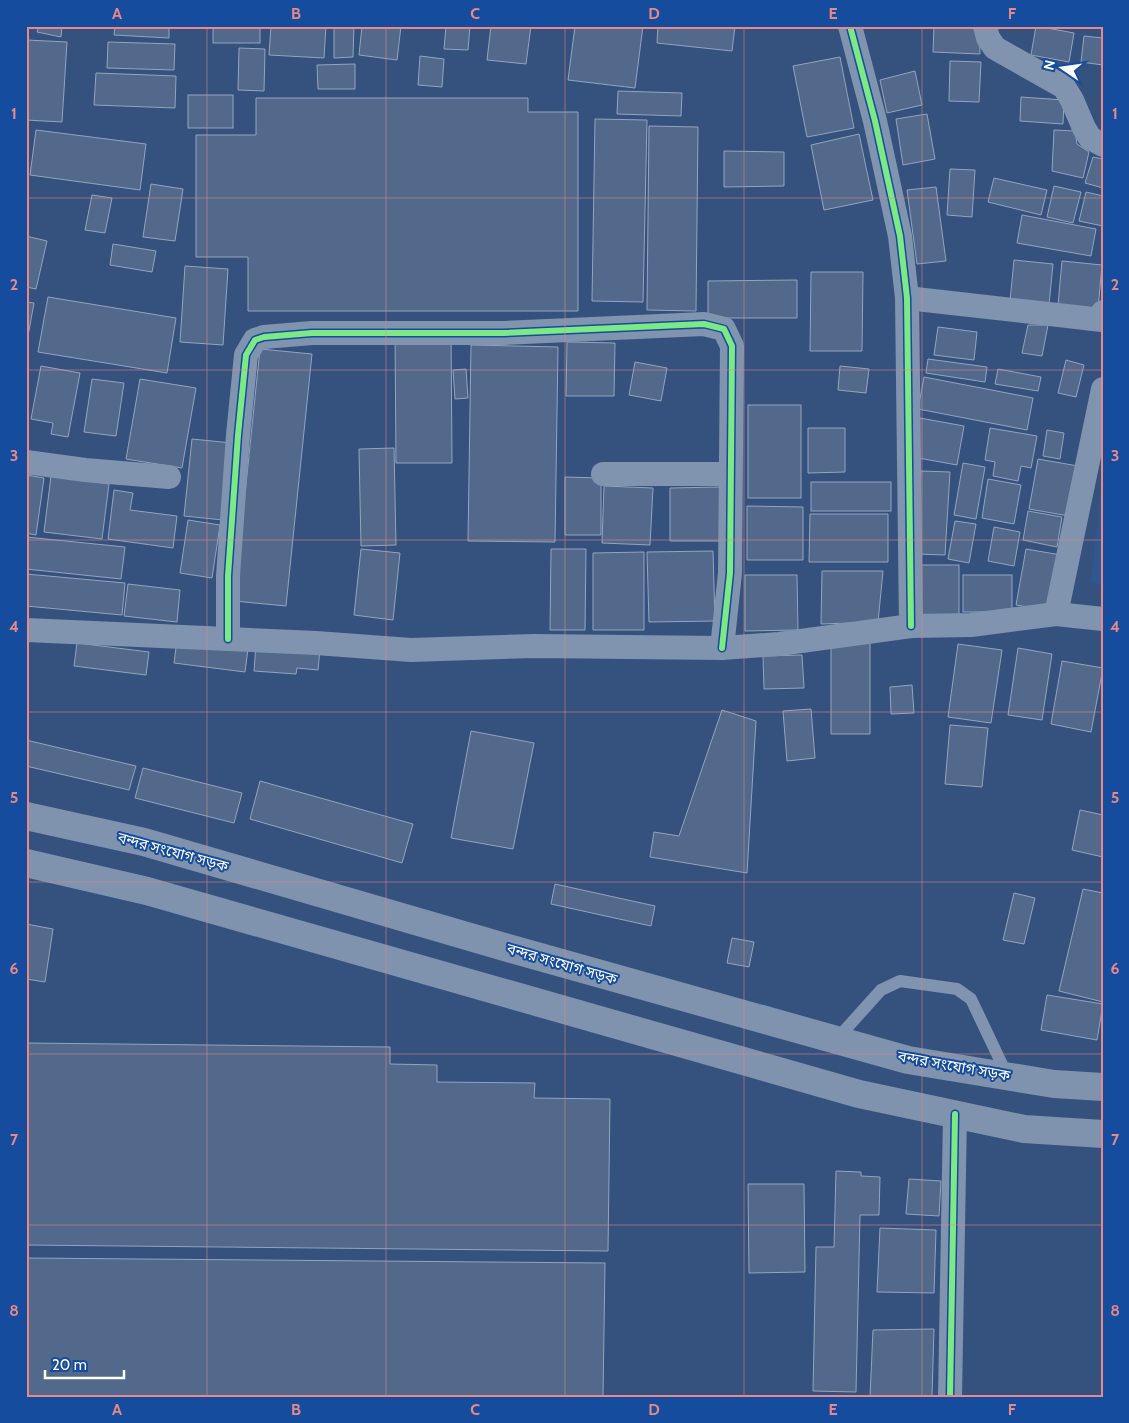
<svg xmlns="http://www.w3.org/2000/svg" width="1129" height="1423" viewBox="0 0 1129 1423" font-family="Cabin,'Noto Sans Bengali',sans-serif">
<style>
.water{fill:#305791}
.building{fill:#52698c;stroke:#94a4bd}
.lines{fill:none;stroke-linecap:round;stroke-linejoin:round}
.service{stroke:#8093af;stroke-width:12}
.minor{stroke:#8093af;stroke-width:24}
.trunk{stroke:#7f92ae;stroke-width:28}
.cycleway-casing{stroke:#164c9d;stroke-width:9}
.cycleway{stroke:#7ce984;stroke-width:6}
.grid{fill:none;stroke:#e88989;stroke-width:1;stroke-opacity:0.55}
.labels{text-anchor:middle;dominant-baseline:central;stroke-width:4;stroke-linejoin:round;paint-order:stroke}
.street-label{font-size:15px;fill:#fff;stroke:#164c9d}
.neatline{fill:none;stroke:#e88989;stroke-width:2}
.grid-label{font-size:16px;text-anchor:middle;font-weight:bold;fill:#e88989}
</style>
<rect width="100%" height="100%" fill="#35527e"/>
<path class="water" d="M1103 468V586L1091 582Z"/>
<g class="building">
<path d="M39 26H62L61 37 37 32Z"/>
<path d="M115 26H169V38L114 35Z"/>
<rect x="213" y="26" width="47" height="17"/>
<path d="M271 26H326L324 58 269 55Z"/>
<path d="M334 26H354L353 57 334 58Z"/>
<path d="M362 26H401L397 60 359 55Z"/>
<path d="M446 26H470L468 50 444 49Z"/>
<path d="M491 26H531L526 64 487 60Z"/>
<path d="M575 26H643L635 88 568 80Z"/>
<path d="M658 26H735L732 51 657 43Z"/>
<path d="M934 26H979L980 54 933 52Z"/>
<path d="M1036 26 1074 33 1069 62 1031 55Z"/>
<path d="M1084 36 1103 38V65L1081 62Z"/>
<path d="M27 40 67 42 62 122 26 120Z"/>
<path d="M108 42 175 44 174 70 107 68Z"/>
<path d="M239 48 265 49 264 91 238 90Z"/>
<path d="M420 56 444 59 442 87 418 85Z"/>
<path d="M840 57 854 128 807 137 793 66Z"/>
<path d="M950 61 981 62 979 102 949 101Z"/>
<path d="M355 64V89H318L317 65Z"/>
<path d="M915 71 922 105 887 113 880 80Z"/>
<path d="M96 73 176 76 175 108 94 105Z"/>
<path d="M618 91 682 93 681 116 617 114Z"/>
<rect x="188" y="95" width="45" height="33"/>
<path d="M1021 97 1064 100 1063 124 1020 121Z"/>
<path d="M256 98H528V112H578V311H248V257H196V135H256Z"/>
<path d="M927 114 935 159 903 165 896 119Z"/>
<path d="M595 119 647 120 643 302 592 301Z"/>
<path d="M649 126 698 127 696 311 647 310Z"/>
<path d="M36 130 146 144 140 190 30 175Z"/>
<path d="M1054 130 1075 131 1077 144 1089 152 1083 178 1052 171Z"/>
<path d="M859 134 873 200 824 210 811 145Z"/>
<path d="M724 151 784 152V186L724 187Z"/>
<path d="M1093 157 1103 159V188L1085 183Z"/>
<path d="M950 169 975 170 972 217 947 215Z"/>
<path d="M994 178 1047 190 1041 215 988 202Z"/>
<path d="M151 184 183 189 175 241 143 237Z"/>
<path d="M1054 186 1081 192 1073 223 1047 217Z"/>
<path d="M936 187 946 261 917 264 907 190Z"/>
<path d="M1086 192 1103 196V226L1079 221Z"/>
<path d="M92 195 112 198 105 233 85 230Z"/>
<path d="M1022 215 1096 229 1091 256 1017 243Z"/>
<path d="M26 236 47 241 36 289 26 287Z"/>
<path d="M113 244 156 251 152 272 110 265Z"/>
<path d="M1014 260 1053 264 1049 305 1010 301Z"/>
<path d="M1062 261 1102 265 1098 309 1058 305Z"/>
<path d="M185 266 228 269 223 345 180 342Z"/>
<path d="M811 272H863L862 351H810Z"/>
<path d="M797 280V318H708V281Z"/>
<path d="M48 297 176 318 167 373 38 352Z"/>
<path d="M26 302 34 303 26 347Z"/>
<path d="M1028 325H1048L1042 356 1022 353Z"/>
<path d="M938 327 977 332 974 360 934 355Z"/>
<path d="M451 330 452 463H396L395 331Z"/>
<path d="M567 342 615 343 614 396H566Z"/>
<path d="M471 345 558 347 555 542 468 541Z"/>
<path d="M260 349 312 354 286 606 234 601Z"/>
<path d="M928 359 987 367 985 382 926 373Z"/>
<path d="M1066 360 1084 365 1076 397 1058 393Z"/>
<path d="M635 362 667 368 661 401 629 395Z"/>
<path d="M41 366 80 373 68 437 51 434 53 423 31 419Z"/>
<path d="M840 366 869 369 866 393 838 390Z"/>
<path d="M466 369 468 398 455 399 453 370Z"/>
<path d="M998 369 1041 377 1038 391 995 384Z"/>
<path d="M924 377 1033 398 1027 430 918 409Z"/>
<path d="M92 379 124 383 116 436 84 432Z"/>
<path d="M140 379 196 388 182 468 126 459Z"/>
<rect x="748" y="405" width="53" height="93"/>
<path d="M920 418 964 426 957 465 913 457Z"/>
<path d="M808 428H845V472L808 473Z"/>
<path d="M990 428 1037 436 1031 468 1021 466 1018 481 993 476 995 462 985 460Z"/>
<path d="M1047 430 1064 433 1060 459 1043 456Z"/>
<path d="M192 439 232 443 223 520 184 516Z"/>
<path d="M394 448 396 545 361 546 359 449Z"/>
<path d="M1038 459 1078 466 1069 516 1029 509Z"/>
<path d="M963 463 985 467 976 519 954 515Z"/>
<path d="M921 471 950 472 945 555 916 554Z"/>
<path d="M26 475 44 478 36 535 26 533Z"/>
<path d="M51 476 109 484 102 539 44 532Z"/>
<path d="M565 477 601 478V535H565Z"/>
<path d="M988 479 1021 485 1014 524 982 518Z"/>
<rect x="811" y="482" width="80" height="29"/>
<path d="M604 486 653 488 650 545 602 543Z"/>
<path d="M720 487V541H670V488Z"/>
<path d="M114 490 133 493 130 510 177 516 173 548 108 539Z"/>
<path d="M747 506 803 507V560H747Z"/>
<path d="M1028 511 1062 517 1057 547 1023 540Z"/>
<path d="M810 514H888V562H809Z"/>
<path d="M188 520 220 525 212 578 180 573Z"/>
<path d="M955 521 976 524 969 563 948 559Z"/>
<path d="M994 527 1020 532 1014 566 988 561Z"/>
<path d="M26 537 125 547 121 579 26 569Z"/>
<path d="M361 549 400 553 393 620 354 615Z"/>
<path d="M551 549H586L585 630H550Z"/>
<path d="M1026 549 1061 555 1051 611 1016 605Z"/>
<path d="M713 551 715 621 649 622 647 552Z"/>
<path d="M644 552V630H593V553Z"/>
<rect x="920" y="565" width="39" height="59"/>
<path d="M822 571H883L878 622 821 624Z"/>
<path d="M26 574 125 583 122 615 26 606Z"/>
<path d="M745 575H797L798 630 745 631Z"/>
<rect x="963" y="575" width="49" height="37"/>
<path d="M128 584 180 590 177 622 124 616Z"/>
<path d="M870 639V734H831V640Z"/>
<path d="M177 640 248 649 245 672 174 663Z"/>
<path d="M77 643 149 652 146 675 74 666Z"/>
<path d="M256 644 320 649 318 670 297 668 296 674 254 671Z"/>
<path d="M958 644 1002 650 991 723 948 717Z"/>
<path d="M1018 648 1052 654 1042 720 1008 715Z"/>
<path d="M802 655 804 688 764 689 763 656Z"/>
<path d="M1062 661 1103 668 1091 732 1051 724Z"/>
<path d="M912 685 914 713 891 714 890 687Z"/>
<path d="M811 709 815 758 787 761 783 711Z"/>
<path d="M722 710 756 721 747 873 650 857 654 832 679 836Z"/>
<path d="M950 725 988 728 982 787 945 784Z"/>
<path d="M471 731 534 743 513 849 451 838Z"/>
<path d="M26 740 136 766 129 790 26 766Z"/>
<path d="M143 768 242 793 234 823 135 798Z"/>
<path d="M260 781 413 824 402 863 250 819Z"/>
<path d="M1080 810 1103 815V857L1072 850Z"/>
<path d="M555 884 655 906 651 926 551 904Z"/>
<path d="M1083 889 1103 893V1002L1059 991Z"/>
<path d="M1014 893 1035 898 1024 944 1003 940Z"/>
<path d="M26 924 53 929 45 982 26 979Z"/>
<path d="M732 938 754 942 749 967 727 963Z"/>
<path d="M1047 995 1103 1004 1097 1040 1041 1030Z"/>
<path d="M26 1043 390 1047V1064L437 1065V1082L535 1083 534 1098 610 1099 608 1251 26 1245Z"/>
<path d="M836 1171 861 1172V1176L880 1177 879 1215H860L856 1392 813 1391 816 1247H834Z"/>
<path d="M909 1179 941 1181 939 1216 906 1214Z"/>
<path d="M748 1184H804L805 1272 749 1273Z"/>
<path d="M880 1228 936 1230 934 1293 877 1292Z"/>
<path d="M26 1258 605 1263 603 1397H26Z"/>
<path d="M934 1329 932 1397H870L873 1330Z"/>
</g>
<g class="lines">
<path class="service" d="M836 1040 881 990 900 981 957 989 971 999 1008 1077"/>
<g class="minor">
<path d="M850 26 875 121 900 236 907 298 911 626"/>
<path d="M985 26 988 38 995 48 1064 87 1072 100 1084 128 1090 138 1103 145"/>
<path d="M907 298 1102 320 1103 312"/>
<path d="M26 462 85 470 169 477"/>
<path d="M603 474H730"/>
<path d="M1056 614 1103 389"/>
<path d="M26 630 316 643 411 650 534 646 722 648 779 644 911 626 971 625 1056 614 1103 619"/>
<path d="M228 639V576L238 435 246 355 255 340 264 337 312 333H504L704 324 724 329 732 346 730 573 722 648"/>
<path d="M950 1397 955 1114"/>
</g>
<g class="trunk">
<path d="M26 816 144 842 515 950 908 1060 1054 1084 1103 1087"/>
<path d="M26 863 147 891 859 1094 1024 1129 1103 1134"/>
</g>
<g class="cycleway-casing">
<g id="cycleway">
<path d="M850 26 875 121 900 236 907 298 911 626"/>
<path d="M228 639V576L238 435 246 355 255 340 264 337 312 333H504L704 324 724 329 732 346 730 573 722 648"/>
<path d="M950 1397 955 1114"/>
</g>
</g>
<use href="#cycleway" class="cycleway"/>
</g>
<path class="grid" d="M207 26V1397M386 26V1397M565 26V1397M744 26V1397M922 26V1397M26 198H1103M26 370H1103M26 540H1103M26 712H1103M26 882H1103M26 1054H1103M26 1225H1103"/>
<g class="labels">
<g class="street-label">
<text transform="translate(173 852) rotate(15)">বন্দর সংযোগ সড়ক</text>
<text transform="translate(562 964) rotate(16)">বন্দর সংযোগ সড়ক</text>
<text transform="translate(954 1066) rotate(10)">বন্দর সংযোগ সড়ক</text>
</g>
</g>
<rect width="1129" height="1423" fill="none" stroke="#164c9d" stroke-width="55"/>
<g transform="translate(1062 68) rotate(283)" stroke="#164c9d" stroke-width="4" paint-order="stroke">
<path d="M0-4L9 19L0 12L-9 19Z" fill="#ffffff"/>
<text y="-8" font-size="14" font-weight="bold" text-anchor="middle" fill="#ffffff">N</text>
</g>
<path d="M45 1370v8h79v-8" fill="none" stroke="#ffffff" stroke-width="2.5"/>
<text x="52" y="1370" font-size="15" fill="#ffffff" stroke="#164c9d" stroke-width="4" paint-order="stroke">20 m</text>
<rect x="28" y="28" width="1074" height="1368" class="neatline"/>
<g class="grid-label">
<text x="117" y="19">A</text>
<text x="296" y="19">B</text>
<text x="475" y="19">C</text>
<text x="654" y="19">D</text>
<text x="833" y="19">E</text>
<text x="1012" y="19">F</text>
<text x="14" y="119">1</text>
<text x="1115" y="119">1</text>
<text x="14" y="290">2</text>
<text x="1115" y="290">2</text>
<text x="14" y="461">3</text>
<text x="1115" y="461">3</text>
<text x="14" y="632">4</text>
<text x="1115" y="632">4</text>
<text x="14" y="803">5</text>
<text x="1115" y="803">5</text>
<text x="14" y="974">6</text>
<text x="1115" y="974">6</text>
<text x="14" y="1145">7</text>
<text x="1115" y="1145">7</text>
<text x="14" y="1316">8</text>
<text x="1115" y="1316">8</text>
<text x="117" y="1415">A</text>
<text x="296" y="1415">B</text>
<text x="475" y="1415">C</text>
<text x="654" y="1415">D</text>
<text x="833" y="1415">E</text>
<text x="1012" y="1415">F</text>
</g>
</svg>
